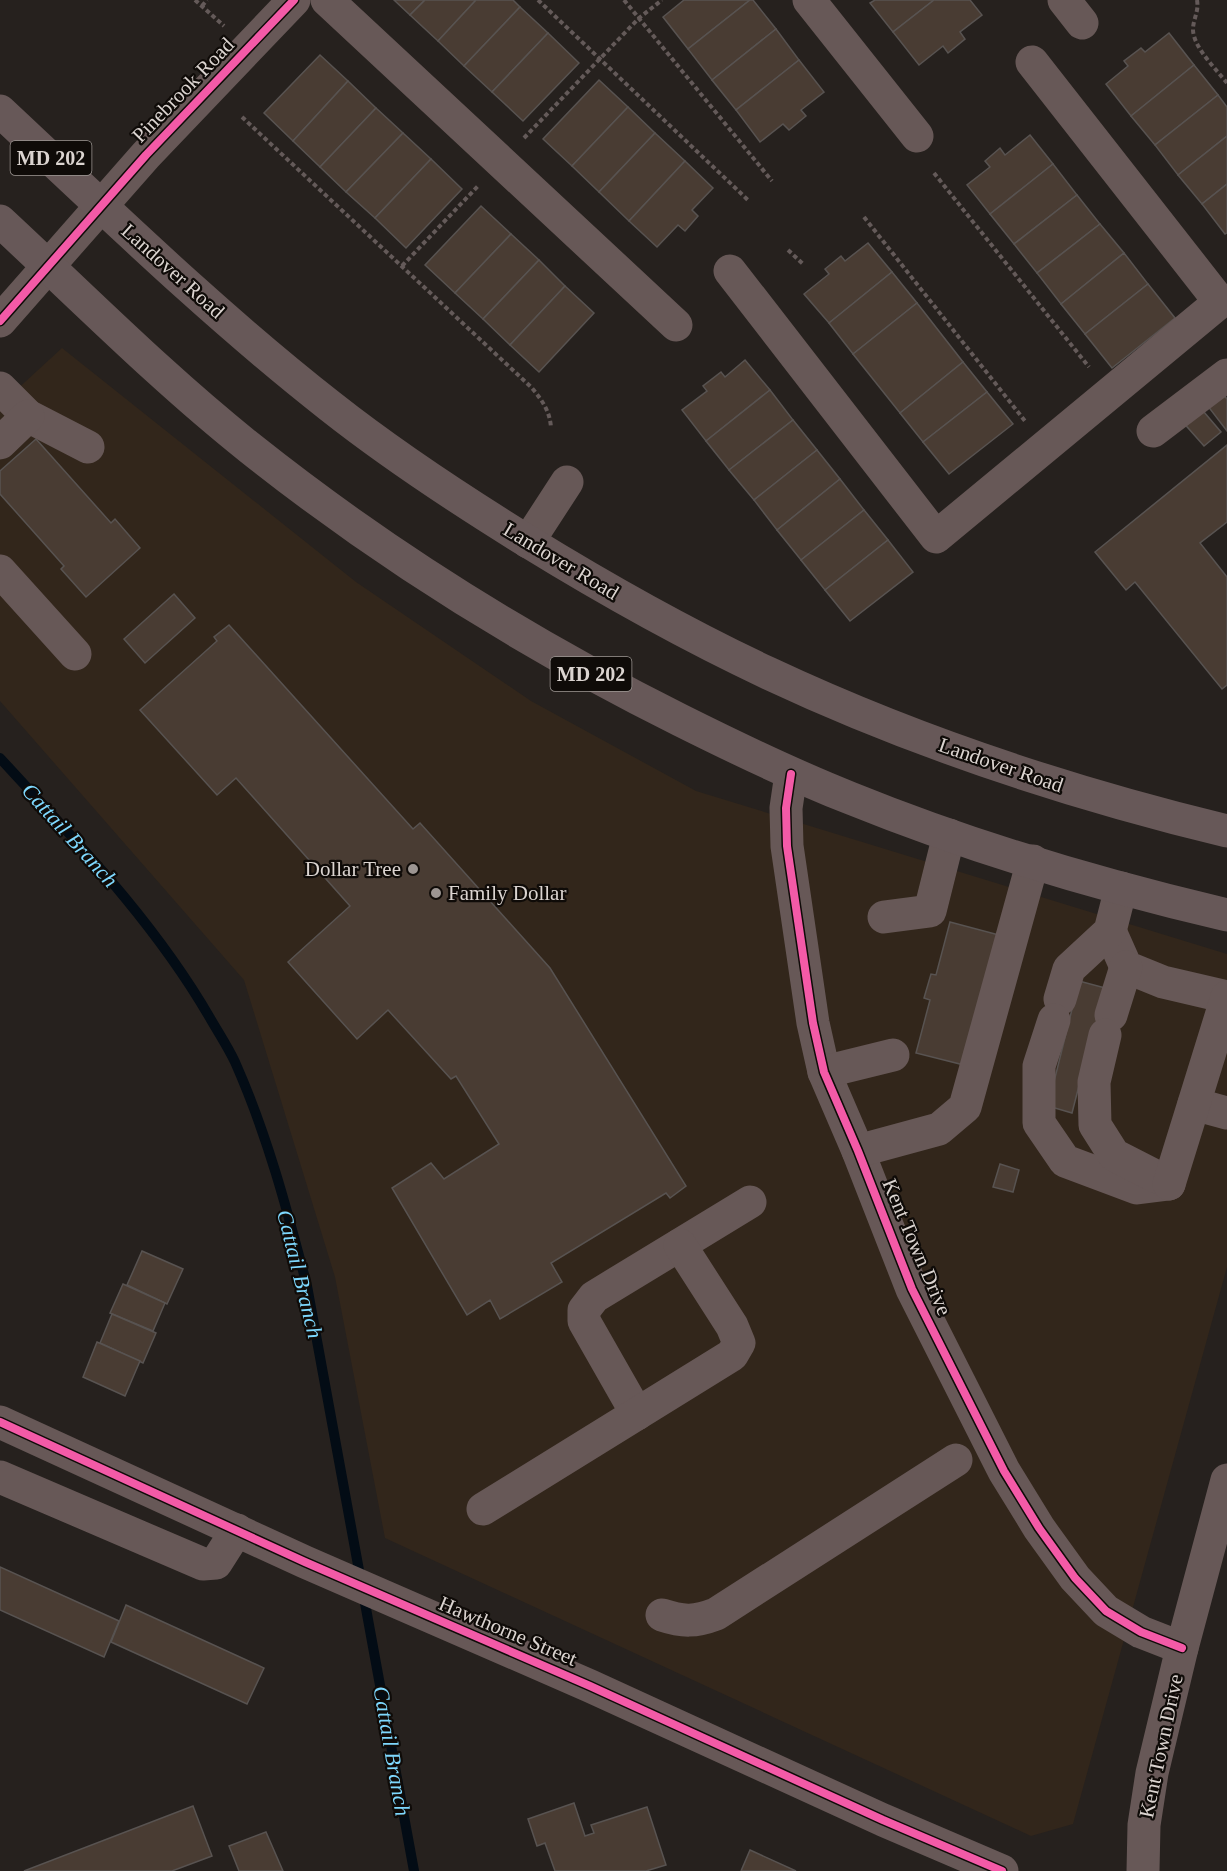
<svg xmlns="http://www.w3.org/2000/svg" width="1227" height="1871" viewBox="0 0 1227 1871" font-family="Georgia,serif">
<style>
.commercial{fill:#32261b}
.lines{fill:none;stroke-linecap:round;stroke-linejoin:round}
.stream{stroke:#030c15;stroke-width:10}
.building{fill:#493c33;stroke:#585351;stroke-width:1.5}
.path{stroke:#645a59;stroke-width:4;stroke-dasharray:4.5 3;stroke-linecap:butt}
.minor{stroke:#675857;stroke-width:33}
.major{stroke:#675858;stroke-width:33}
.cycleway-casing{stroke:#0f0b08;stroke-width:11}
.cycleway{stroke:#f35aa7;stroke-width:8}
.poi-dot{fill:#9c9592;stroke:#0f0b08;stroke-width:2}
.labels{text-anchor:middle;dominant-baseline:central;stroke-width:4.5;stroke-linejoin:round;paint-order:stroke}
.shield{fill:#0f0b08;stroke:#9e9894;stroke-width:1.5}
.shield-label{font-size:20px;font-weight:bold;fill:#dbd4d0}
.street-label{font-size:21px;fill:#dbd4d0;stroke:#0f0b08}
.poi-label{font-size:21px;fill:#dbd4d0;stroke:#0f0b08;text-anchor:end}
.water-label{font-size:22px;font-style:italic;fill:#7ed8fe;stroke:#0f0b08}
</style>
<rect width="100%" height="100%" fill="#26211e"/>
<path class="commercial" d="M62 348 356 582 531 701 696 791 1227 954V1267L1073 1824 1031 1836 385 1538 335 1277 244 980 0 701V405Z"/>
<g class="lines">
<path class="stream" d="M0 758C75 840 154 921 210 1018 218 1032 228 1047 235 1062 267 1134 287 1209 307 1286L414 1871"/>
</g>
<g class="building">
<path d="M394 0H425L410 15Z"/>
<path d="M425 0H476L438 41 410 15Z"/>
<path d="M476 0H513L520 7 464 66 438 41Z"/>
<path d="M684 0H750L688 49 663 17Z"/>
<path d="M750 0H753L776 29 712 80 688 49Z"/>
<path d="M875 0H934L893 32 870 3Z"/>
<path d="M934 0H970L982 15 960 32 965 39 948 53 943 46 919 65 893 32Z"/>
<path d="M520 7 548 33 492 92 464 66Z"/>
<path d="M776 29 799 60 736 110 712 80Z"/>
<path d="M548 33 579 63 523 121 492 92Z"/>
<path d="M1169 33 1194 65 1131 116 1106 84 1128 66 1124 61 1141 48 1145 52Z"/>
<path d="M320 55 348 81 293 141 264 113Z"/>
<path d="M799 60 824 92 801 110 806 116 789 130 783 124 760 142 736 110Z"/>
<path d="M1194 65 1218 95 1155 145 1131 116Z"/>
<path d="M599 80 628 107 572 166 543 139Z"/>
<path d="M348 81 376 108 320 167 293 141Z"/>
<path d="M1218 95 1227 107V136L1178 175 1155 145Z"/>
<path d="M628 107 655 133 599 192 572 166Z"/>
<path d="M376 108 403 133 346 192 320 167Z"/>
<path d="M403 133 431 159 375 218 346 192Z"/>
<path d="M655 133 685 161 629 221 599 192Z"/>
<path d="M1030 135 1053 164 990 214 967 185 990 167 985 161 1000 148 1005 155Z"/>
<path d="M1227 136V184L1202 204 1178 175Z"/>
<path d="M431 159 462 189 406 248 375 218Z"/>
<path d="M685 161 713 188 692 210 698 216 685 231 678 225 657 247 629 221Z"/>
<path d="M1053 164 1077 195 1014 244 990 214Z"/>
<path d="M1227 184V233L1225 234 1202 204Z"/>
<path d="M1077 195 1100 224 1037 273 1014 244Z"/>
<path d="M481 206 511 234 455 293 425 265Z"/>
<path d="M1100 224 1124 253 1061 304 1037 273Z"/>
<path d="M511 234 539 260 483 319 455 293Z"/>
<path d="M868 243 892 272 829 323 804 294 829 274 825 269 841 256 845 261Z"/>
<path d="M1124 253 1148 284 1085 334 1061 304Z"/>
<path d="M539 260 565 286 510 345 483 319Z"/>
<path d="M892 272 917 303 853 354 829 323Z"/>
<path d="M1148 284 1175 318 1112 368 1085 334Z"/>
<path d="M565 286 594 313 539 372 510 345Z"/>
<path d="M917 303 963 362 900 413 853 354Z"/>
<path d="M745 360 770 390 706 441 682 410 707 391 703 386 721 372 725 377Z"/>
<path d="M963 362 987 392 923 442 900 413Z"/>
<path d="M770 390 793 420 729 470 706 441Z"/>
<path d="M987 392 1013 424 949 474 923 442Z"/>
<path d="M1222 393 1227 399V431L1207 405Z"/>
<path d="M1198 405 1221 432 1204 446 1181 420Z"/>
<path d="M793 420 817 450 754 500 729 470Z"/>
<path d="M36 439 111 523 115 519 140 548 86 597 61 569 64 566 0 494V471Z"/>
<path d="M1227 445V522L1200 543 1227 577V685L1222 689 1135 582 1126 590 1095 552Z"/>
<path d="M817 450 840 479 777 530 754 500Z"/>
<path d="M840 479 864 510 801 560 777 530Z"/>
<path d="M864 510 888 540 825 590 801 560Z"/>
<path d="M888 540 913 572 850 621 825 590Z"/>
<path d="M174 594 195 618 145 663 124 639Z"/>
<path d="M229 625 413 829 420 823 550 968 686 1186 670 1198 666 1193 551 1263 562 1282 500 1319 490 1300 467 1315 392 1188 431 1163 444 1179 499 1144 456 1076 451 1079 388 1010 357 1039 288 962 350 906 236 778 217 795 140 710 217 641 214 637Z"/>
<path d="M950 922 999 935 964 1065 916 1053 930 1000 924 998 931 974 936 975Z"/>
<path d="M1079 981 1109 989 1093 1031 1072 1113 1048 1106Z"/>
<path d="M1000 1164 1019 1170 1013 1192 993 1187Z"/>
<path d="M142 1251 183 1269 167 1304 127 1285Z"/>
<path d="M123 1284 165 1303 153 1331 110 1313Z"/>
<path d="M112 1314 156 1333 143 1363 100 1343Z"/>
<path d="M97 1342 140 1361 125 1396 83 1377Z"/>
<path d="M0 1567 119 1621 104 1657 0 1610Z"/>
<path d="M126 1605 264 1668 247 1704 111 1642Z"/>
<path d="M574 1803 585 1836 594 1833 591 1825 647 1807 666 1865 646 1871H555L545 1843 537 1846 528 1819Z"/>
<path d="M193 1806 212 1856 172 1871H24Z"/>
<path d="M266 1832 283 1871H239L229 1846Z"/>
<path d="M750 1850 796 1871H741Z"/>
</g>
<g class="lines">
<g class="path">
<path d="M195 0 224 26"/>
<path d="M538 0 749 201"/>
<path d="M624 0 772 181"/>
<path d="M1197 0C1199 11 1194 17 1193 28 1192 46 1216 69 1227 83"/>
<path d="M202 6 207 0"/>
<path d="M242 117 531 387C542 400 550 411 551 428"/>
<path d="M524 138 639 18 662 0"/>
<path d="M934 173 1089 367"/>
<path d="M864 217 1025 421"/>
<path d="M788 250 803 264"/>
<path d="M402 266 478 186"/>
</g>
<g class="minor">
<path d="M327 0 676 325"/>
<path d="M809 0 917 136"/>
<path d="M1064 0 1082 23"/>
<path d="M730 271 936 537 1220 302 1032 62"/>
<path d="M0 321 146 155 294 0"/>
<path d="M0 388 28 416 88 447"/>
<path d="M1153 431 1227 375"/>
<path d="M0 443 28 416"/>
<path d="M528 542 567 482"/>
<path d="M0 571 75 654"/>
<path d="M791 774 786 808 787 846 813 1023 824 1072 858 1151 912 1289 1004 1471 1039 1528 1075 1578 1106 1611 1141 1632 1182 1648"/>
<path d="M884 917 930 911 949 835"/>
<path d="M1110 931 1126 967 1163 982 1227 997"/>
<path d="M1060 999 1069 969 1110 931 1121 888"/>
<path d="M1111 1015 1126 967"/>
<path d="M1054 1020 1039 1066V1123L1065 1161 1137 1188 1169 1184"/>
<path d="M1105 1035 1094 1082 1095 1125 1114 1155 1157 1177"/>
<path d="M824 1072 893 1055"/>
<path d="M1194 1104 1227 1113"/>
<path d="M858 1151 939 1129 965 1107 1033 861"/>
<path d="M1169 1184 1227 997"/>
<path d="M637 1414 584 1321V1310L594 1297 750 1202"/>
<path d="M0 1422 305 1562 590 1686 883 1820 1002 1871"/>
<path d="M0 1477 203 1564 216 1563 237 1530"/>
<path d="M483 1509 732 1355 739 1343 732 1326 680 1245"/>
<path d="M662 1615C683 1622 695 1622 716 1614L956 1460"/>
<path d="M1143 1871 1144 1825 1152 1773 1182 1648 1227 1480"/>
</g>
<g class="major">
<path d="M0 111C108 212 214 315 330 406 392 455 459 499 527 541 605 589 685 634 768 673 915 742 1070 793 1227 831"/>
<path d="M0 221C82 297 162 378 250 448 383 554 528 644 680 720 736 748 792 775 850 798 971 847 1099 885 1227 915"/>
</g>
<g class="cycleway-casing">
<g id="cycleway">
<path d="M0 321 146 155 294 0"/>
<path d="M791 774 786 808 787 846 813 1023 824 1072 858 1151 912 1289 1004 1471 1039 1528 1075 1578 1106 1611 1141 1632 1182 1648"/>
<path d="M0 1422 305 1562 590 1686 883 1820 1002 1871"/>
</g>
</g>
<use href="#cycleway" class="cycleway"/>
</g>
<g class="poi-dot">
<circle cx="413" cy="869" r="6"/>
<circle cx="436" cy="893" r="6"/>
</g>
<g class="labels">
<g class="shield">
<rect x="10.5" y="141" width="81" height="34" rx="4.5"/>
<rect x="550.5" y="657" width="81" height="34" rx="4.5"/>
</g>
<g class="shield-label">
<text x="51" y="158">MD 202</text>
<text x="591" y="674">MD 202</text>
</g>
<g class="street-label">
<text transform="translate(183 90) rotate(-46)">Pinebrook Road</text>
<text transform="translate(173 271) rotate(42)">Landover Road</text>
<text transform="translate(561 561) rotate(31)">Landover Road</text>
<text transform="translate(1001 765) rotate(19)">Landover Road</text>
<text transform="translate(917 1247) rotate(67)">Kent Town Drive</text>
<text transform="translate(508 1631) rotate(23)">Hawthorne Street</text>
<text transform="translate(1161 1746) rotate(-78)">Kent Town Drive</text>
</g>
<g class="poi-label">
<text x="401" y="869">Dollar Tree</text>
<text x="448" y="893" text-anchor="start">Family Dollar</text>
</g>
<g class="water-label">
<text transform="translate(70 835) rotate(48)">Cattail Branch</text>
<text transform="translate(300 1274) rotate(76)">Cattail Branch</text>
<text transform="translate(392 1751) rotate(80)">Cattail Branch</text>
</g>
</g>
</svg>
